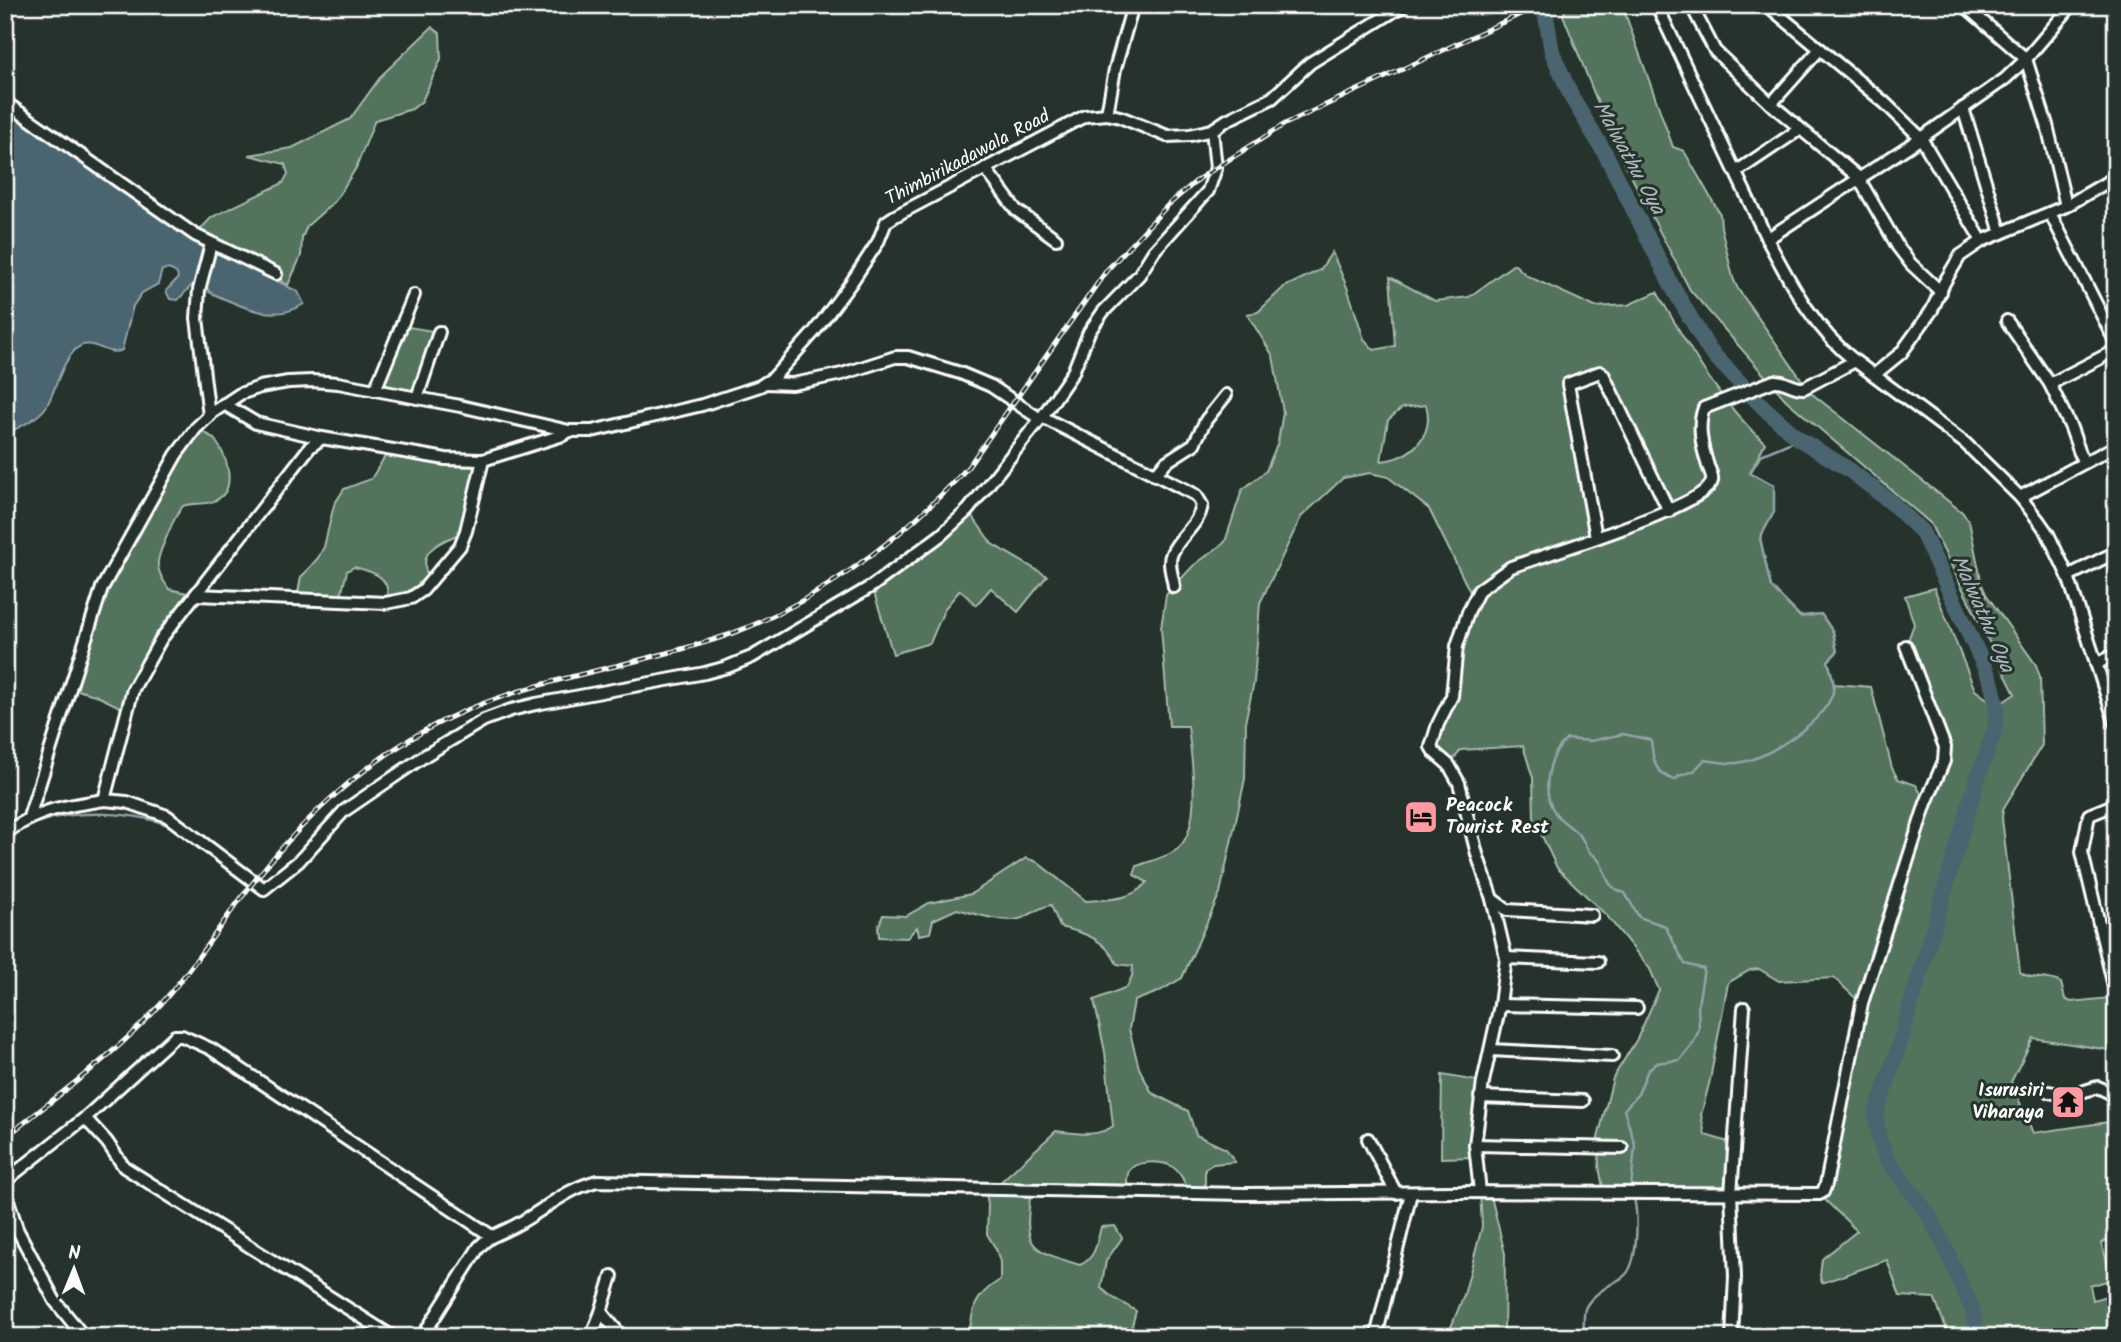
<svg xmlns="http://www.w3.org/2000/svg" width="2121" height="1342" viewBox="0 0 2121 1342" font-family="Kalam,sans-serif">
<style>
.green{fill:#52735d;stroke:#a8b9ae;stroke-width:2;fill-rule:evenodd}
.water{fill:#4b6570;stroke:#93a3a9;stroke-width:2}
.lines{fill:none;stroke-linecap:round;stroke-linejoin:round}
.stream{stroke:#93a3a9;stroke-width:2.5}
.river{stroke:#4b6570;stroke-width:16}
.minor-casing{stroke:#fff;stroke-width:16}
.minor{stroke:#26332d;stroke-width:10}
.rail-casing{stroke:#fff;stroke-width:5}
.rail{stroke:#26332d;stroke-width:2.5;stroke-dasharray:8;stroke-linecap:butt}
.labels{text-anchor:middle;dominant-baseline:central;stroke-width:6;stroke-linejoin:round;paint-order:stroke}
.street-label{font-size:19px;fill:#fff;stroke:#26332d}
.poi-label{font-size:19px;font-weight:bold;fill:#fff;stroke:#26332d;text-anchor:start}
.water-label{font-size:21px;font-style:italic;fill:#aebabf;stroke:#26332d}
</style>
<rect width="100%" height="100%" fill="#26332d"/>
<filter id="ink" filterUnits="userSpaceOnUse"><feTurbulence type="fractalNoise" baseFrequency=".0143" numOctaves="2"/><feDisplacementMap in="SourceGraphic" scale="14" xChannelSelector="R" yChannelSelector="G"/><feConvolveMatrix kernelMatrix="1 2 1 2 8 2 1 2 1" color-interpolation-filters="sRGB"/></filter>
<g filter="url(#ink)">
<g class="green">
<path d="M1573 5H1622L1673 147 1684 151 1720 214 1721 227 1733 278 1738 289 1811 393 1962 512 1969 521 1982 585 1986 594 2036 665 2040 677 2042 745 2003 809 2002 818 2020 972C2031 981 2048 975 2061 983L2065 999 2071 1002 2109 998 2116 1021V1051L2033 1038 2011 1082 2033 1133 2116 1121V1236L2101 1243 2113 1279 2090 1286 2093 1300 2113 1294 2116 1327 2108 1329 2110 1337H1947V1331L1934 1298 1900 1296 1887 1260 1822 1283 1820 1276 1822 1259 1857 1231 1819 1194 1862 1004 1834 978 1779 981 1759 969 1750 970 1728 983 1710 1080 1701 1115 1705 1135 1735 1144 1731 1194 1604 1193 1599 1167 1598 1138 1613 1078 1637 1039 1659 990 1650 969 1607 916 1557 868 1534 819 1533 778 1523 746 1461 750 1449 765 1434 752 1457 646 1474 600 1429 509 1388 477 1370 473 1343 478 1301 517 1260 603 1254 682 1246 718 1245 779 1220 893 1182 978 1158 992 1134 1001 1129 1029 1139 1068 1152 1093 1188 1111 1196 1135 1226 1149 1235 1162 1213 1164 1205 1169V1193H1188C1186 1183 1180 1171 1171 1166 1161 1161 1135 1160 1129 1171 1126 1177 1127 1185 1127 1192L1031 1190C1024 1246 1026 1249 1080 1265 1096 1258 1097 1242 1101 1227L1115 1226 1122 1238 1106 1261 1101 1288 1112 1297 1136 1311 1129 1337H969C972 1308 975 1295 1000 1280V1262L996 1249 987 1234 988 1204 985 1188H994L1056 1131C1075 1133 1097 1138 1113 1126L1105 1052 1094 1000 1127 987 1132 976 1133 966 1117 964C1105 939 1086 933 1060 927L1051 905C1038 907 1031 916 1019 919 1002 923 973 913 957 909L933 920 930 933 919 935 917 927 907 938 879 937 878 927 883 915 906 916 929 903 971 894 1026 858 1037 862 1086 901C1108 899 1132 901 1147 882L1134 875 1137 866C1148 862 1165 857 1173 852 1205 834 1191 756 1188 726H1169L1161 628 1166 595 1193 566 1225 542 1242 490 1266 471 1278 442 1283 412 1273 356 1247 314 1258 312 1284 287 1320 270 1332 252 1347 287 1364 339 1374 350 1395 346 1390 277 1435 301 1469 297 1514 264 1527 276 1595 307 1628 305 1657 292C1688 346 1718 401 1765 443L1750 473 1774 485V512L1760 538 1771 587 1800 616 1821 614 1833 632 1837 652 1828 661 1834 684 1871 687 1892 768 1898 779 1916 785 1926 802 1945 747 1906 646 1914 624 1905 596 1934 588 1975 690 1997 706 2015 694 1930 523 1786 400 1690 290 1613 141 1563 15 1566 9ZM1600 372 1668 511 1596 537 1568 384ZM1426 405C1435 436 1411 458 1381 461L1388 420 1402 408Z"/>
<path d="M432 27 440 33 441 59 422 101 412 109 375 120 356 168 335 201 307 226 302 238 301 256 288 285 252 264 195 235 212 217 283 183 288 174 285 164 249 155 292 148 350 119 382 75Z"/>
<path d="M402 326 439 332 417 398 375 390Z"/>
<path d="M196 428C202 431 210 435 215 440 227 456 238 489 216 500 206 506 195 502 183 506 177 514 173 521 169 531 159 557 150 563 169 589L196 595 161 639 126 710 95 695 70 688 102 588Z"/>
<path d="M389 450 483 460 466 531C439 543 414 549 430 583L423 590 386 603C393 578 375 572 354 567L347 571 340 600 297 598 301 577 318 558 324 547 334 505 344 489 371 479Z"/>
<path d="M968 510 992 544 1047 576 1018 612 991 588 976 605 960 590 945 608 930 643 893 654 872 586Z"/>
<path d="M1442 1075 1483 1082 1475 1157 1441 1158Z"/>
<path d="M1480 1192H1490L1505 1254 1504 1337H1447L1464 1295 1482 1227Z"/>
</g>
<path class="water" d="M5 105 251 267 298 292 304 304C273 324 240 306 209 292L204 280 191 286 178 300 170 299 166 291 178 278C178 271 168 268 162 270L158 284 142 293 133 306 122 350C107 358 91 335 76 349 60 365 57 388 46 407 38 419 18 428 5 434Z"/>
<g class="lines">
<g class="stream">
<path d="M5 842C14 836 23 829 33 825 69 808 141 811 176 829"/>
<path d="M9 1184 16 1208"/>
<path d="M1631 1188 1635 1145 1624 1110 1638 1094 1647 1072 1655 1063 1680 1060 1692 1045 1699 1030 1698 1005 1704 969 1685 964 1665 926 1639 917 1625 893C1601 886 1610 872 1596 857 1593 854 1590 854 1588 850 1585 846 1584 840 1580 836 1573 828 1562 822 1556 814 1540 793 1548 755 1567 739L1591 741 1623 734 1651 740C1653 760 1654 774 1675 780L1679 776 1694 771 1704 760C1715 761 1727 764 1737 763 1766 760 1818 725 1831 698 1837 686 1831 673 1828 661L1837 652 1833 632 1821 614 1800 617 1771 587 1760 538 1774 512V485L1750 473 1761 455 1799 439"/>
<path d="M51 1283 62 1301"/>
<path d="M1584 1337C1584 1329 1583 1316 1585 1309 1591 1294 1611 1285 1623 1277 1639 1266 1638 1215 1634 1198"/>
</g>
<path class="river" d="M1544 5 1552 52 1572 98 1605 153 1672 286 1709 350 1763 407 1799 439 1848 469 1892 503 1922 532 1991 681 1997 706 1995 729 1977 780 1897 1052 1876 1114 1879 1139 1888 1161 1929 1215 1943 1243 1973 1311 1976 1337"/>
<g class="minor-casing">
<g id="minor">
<path d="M1660 5 1659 10 1767 239"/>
<path d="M1691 5 1715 51 1771 104 1858 177 1898 247 1911 264 1941 292"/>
<path d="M1767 5 1885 103 1921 138 1982 241"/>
<path d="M1964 5 2026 59 2047 125 2066 206"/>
<path d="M5 102 195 235 276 274"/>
<path d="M1771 104 1820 49"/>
<path d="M1963 108 2001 233"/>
<path d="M1107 114 1115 69 1133 5"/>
<path d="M985 168 1016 210 1056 239"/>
<path d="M1736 172 1800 129"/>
<path d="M2050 213 2116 343"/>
<path d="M2007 321 2050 384 2071 428 2083 462"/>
<path d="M1855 361C1814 329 1791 284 1767 239L1921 138 2005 79 2026 59 2072 5"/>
<path d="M1874 375 1901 353 1932 310 1944 283 1960 256 1982 241 2066 206 2116 177"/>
<path d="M765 383 792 384 808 381 842 374 895 357H908L960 373 991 386 1040 419"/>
<path d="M2050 384 2116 350"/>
<path d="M375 390 414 295"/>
<path d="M417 398 439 332"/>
<path d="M224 404 256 423 322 438 446 459 483 460 563 435 569 431"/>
<path d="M209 416 197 318 199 290 211 244"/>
<path d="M1042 417 1196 495 1202 505C1199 525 1180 535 1172 553 1167 564 1173 576 1174 587"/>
<path d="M1155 475 1166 462 1194 444 1206 420 1226 395"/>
<path d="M2020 497 2116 446"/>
<path d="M1596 537 1568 384 1600 372 1603 374 1669 511"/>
<path d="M2068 576 2116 552"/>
<path d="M196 595 386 603 411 598 423 590 460 546 466 531 483 460"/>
<path d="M2096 664 2116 654"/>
<path d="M104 800 127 802 167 816 264 889 299 861 344 811 426 755 484 720 511 710 536 704 705 673 727 667 752 657 872 586 941 535 968 510 1042 417 1073 372 1089 332 1103 312 1139 275 1154 251 1208 191 1216 168 1212 130"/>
<path d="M2116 804 2089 815 2082 852 2116 995"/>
<path d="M29 817 102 588 176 455 196 428 213 412 240 394 260 387 288 382 312 381 338 383 460 406 569 431H592L702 405 760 386 773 378 814 332 851 283 878 242 886 222 895 216 1085 116 1107 114 1120 117 1167 136 1190 135 1212 130 1227 120 1272 98 1310 63 1404 5"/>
<path d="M5 833C42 808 62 807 104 800L133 689 161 639 310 447 322 438"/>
<path d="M1492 899 1507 910 1592 915"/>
<path d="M1506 958 1598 962"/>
<path d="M1500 1005 1637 1008"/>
<path d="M1491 1050 1612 1056"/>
<path d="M2049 1092 2068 1096 2098 1087 2116 1096"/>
<path d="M1480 1097 1583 1101"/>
<path d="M85 1118 107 1142 124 1167 393 1337"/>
<path d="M1368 1139 1396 1193"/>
<path d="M1475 1145 1622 1148"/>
<path d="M5 1181 85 1118 175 1036H182L211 1049 490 1235"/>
<path d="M5 1190 17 1229 55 1301 84 1337"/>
<path d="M1480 1192 1475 1145 1483 1082 1500 1005 1506 958 1492 899 1477 854 1459 783 1449 765 1434 752 1431 747 1438 724 1452 696 1457 646 1468 612 1479 590 1511 567C1541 556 1707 506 1712 481 1713 476 1710 471 1708 466 1702 447 1697 426 1704 408L1774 381C1786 380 1792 389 1804 388L1855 361 1965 443 2020 497 2039 521 2048 534 2068 576 2116 725"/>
<path d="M601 1312 622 1337"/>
<path d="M422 1337 479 1247C491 1235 492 1237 506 1230 538 1216 562 1190 597 1181L1244 1194 1455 1192 1819 1194 1823 1192 1826 1184 1862 1003 1926 803 1944 761 1945 747 1906 646"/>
<path d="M591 1337 601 1312 612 1276"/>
<path d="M1376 1337 1411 1193"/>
<path d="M1732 1337 1735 1277 1731 1194 1744 1008"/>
</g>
</g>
<use href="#minor" class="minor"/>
<g class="rail-casing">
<path id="rail" d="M5 1138C58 1095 115 1055 161 1004 194 967 221 923 252 884 297 826 349 776 412 738 505 681 614 672 716 639 809 609 903 539 968 467L1107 270 1168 205 1200 178 1285 124 1540 5"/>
</g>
<use href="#rail" class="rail"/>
</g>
</g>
<defs>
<g id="hotel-square" transform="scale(1.75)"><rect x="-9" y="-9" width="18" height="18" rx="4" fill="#ff9aa2" stroke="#26332d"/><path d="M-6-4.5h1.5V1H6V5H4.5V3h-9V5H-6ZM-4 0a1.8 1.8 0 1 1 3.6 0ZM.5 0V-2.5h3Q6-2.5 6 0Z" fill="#111"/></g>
<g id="temple-square" transform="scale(1.75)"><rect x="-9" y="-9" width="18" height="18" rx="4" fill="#ff9aa2" stroke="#26332d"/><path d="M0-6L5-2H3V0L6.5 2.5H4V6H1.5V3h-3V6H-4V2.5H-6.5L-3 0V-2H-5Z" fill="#111"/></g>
</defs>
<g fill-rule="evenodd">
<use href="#hotel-square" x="1421" y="817"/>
<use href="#temple-square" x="2068" y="1102"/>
</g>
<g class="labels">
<g class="street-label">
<text transform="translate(968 158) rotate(-28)">Thimbirikadawala Road</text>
</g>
<g class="poi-label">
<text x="1446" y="806">Peacock<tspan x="1446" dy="22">Tourist Rest</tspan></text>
<text x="2044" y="1091" text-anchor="end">Isurusiri<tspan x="2044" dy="22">Viharaya</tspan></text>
</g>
<g class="water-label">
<text transform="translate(1628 158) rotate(61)">Malwathu Oya</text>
<text transform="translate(1982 614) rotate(66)">Malwathu Oya</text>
</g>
</g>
<rect width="2121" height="1342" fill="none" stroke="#26332d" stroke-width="28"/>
<rect x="14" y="14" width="2093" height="1314" fill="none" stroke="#fff" stroke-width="2.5" filter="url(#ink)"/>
<g transform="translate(74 1269) rotate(1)" stroke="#26332d" stroke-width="5" paint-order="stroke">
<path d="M0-5L12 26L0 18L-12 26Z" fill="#ffffff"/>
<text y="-10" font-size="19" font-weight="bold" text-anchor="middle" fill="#ffffff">N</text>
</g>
</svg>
